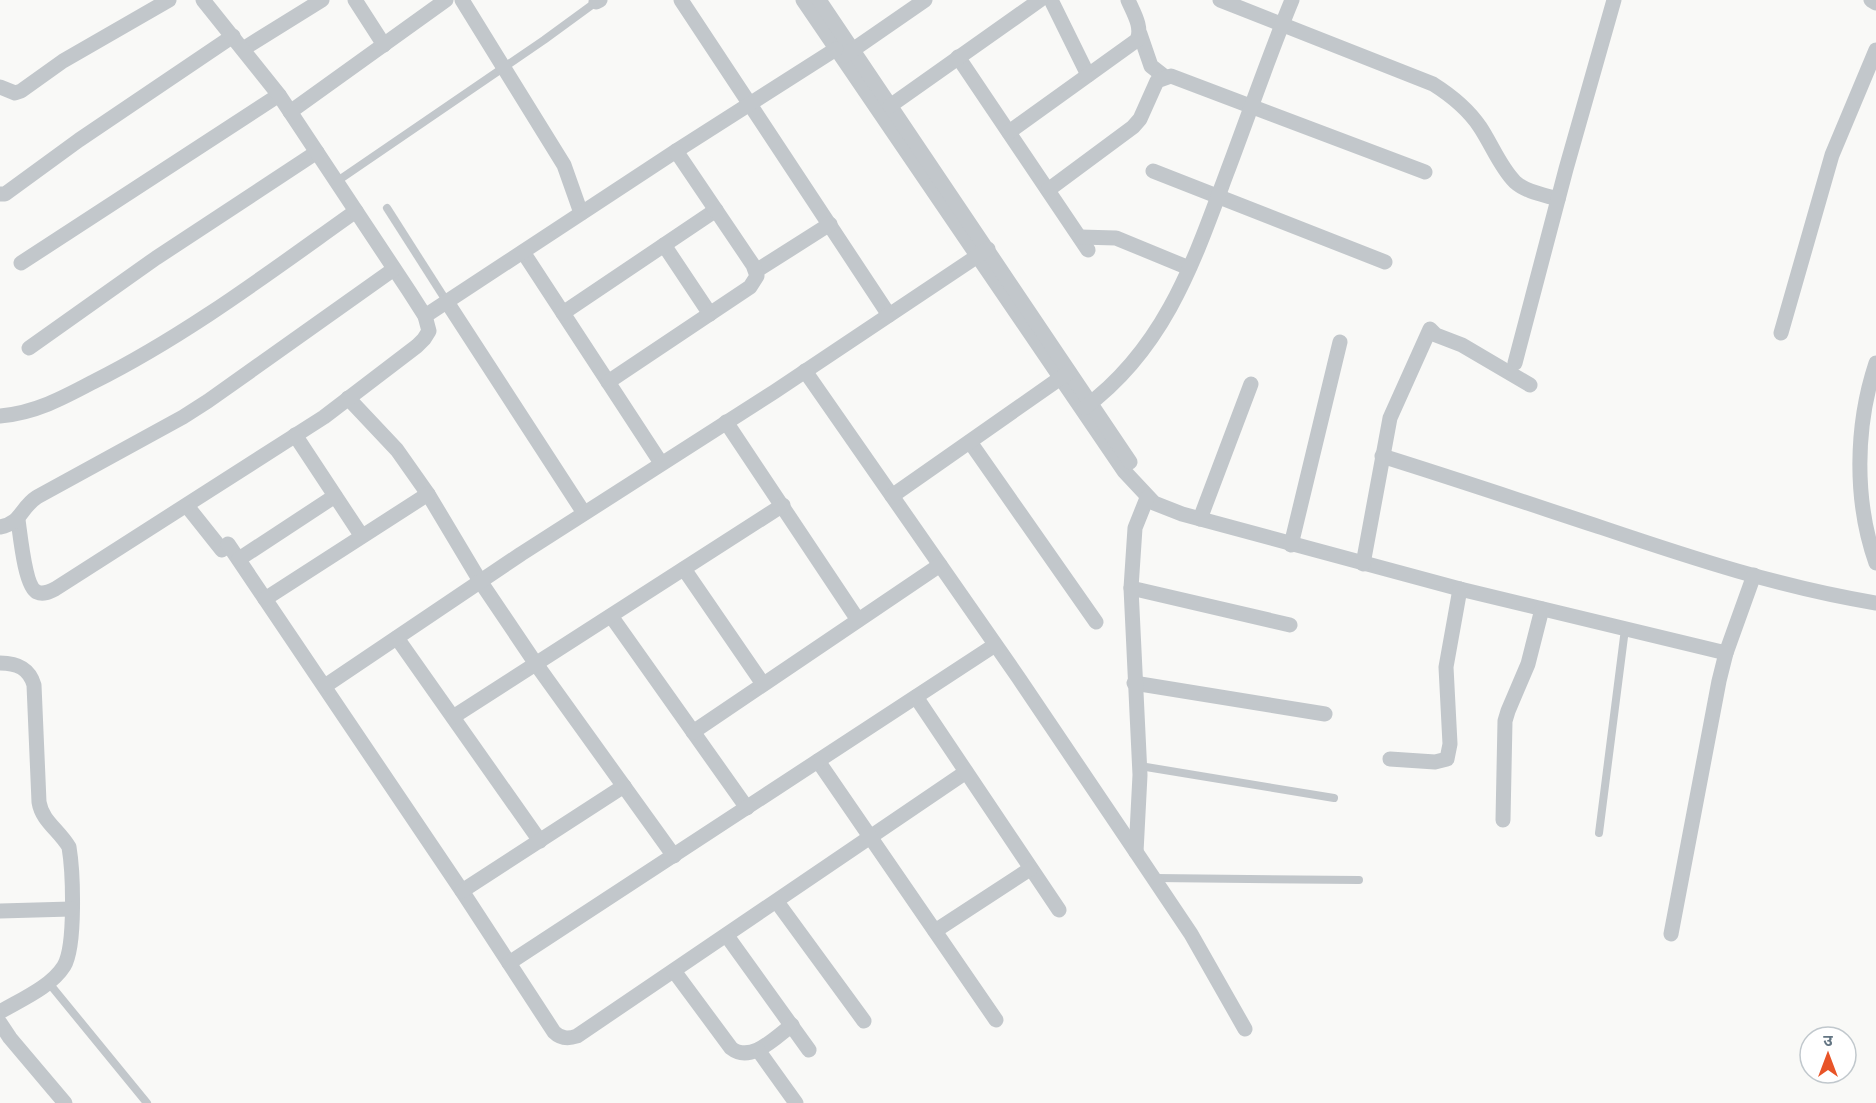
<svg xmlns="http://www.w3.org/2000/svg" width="1876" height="1103" viewBox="0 0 1876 1103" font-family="Barlow,'Noto Sans Devanagari',sans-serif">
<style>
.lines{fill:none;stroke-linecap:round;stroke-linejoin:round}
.lane{stroke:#c2c7cb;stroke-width:8}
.street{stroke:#c2c7cb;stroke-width:15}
</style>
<rect width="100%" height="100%" fill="#f9f9f7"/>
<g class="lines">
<g class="lane">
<path d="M336 182 544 40 596 2"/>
<path d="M387 208 447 302"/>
<path d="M1140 766 1334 798"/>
<path d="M1599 833 1625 629"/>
<path d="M1155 878 1359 880"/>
<path d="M48 982 147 1103"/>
</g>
<g class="street">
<path d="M355 0 384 45"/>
<path d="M462 0 564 165 581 213"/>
<path d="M681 0 889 315"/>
<path d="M803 0 1124 471 1154 503 1182 514 1460 589 1726 653"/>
<path d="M819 0 1130 462"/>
<path d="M1051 0 1088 75"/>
<path d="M1220 0 1433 84C1452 96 1468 109 1480 127 1492 145 1500 167 1515 182 1526 192 1545 195 1558 199"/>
<path d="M1871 0 1876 3"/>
<path d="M596 2 600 0"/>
<path d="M1140 34 1151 66 1165 77"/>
<path d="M243 49 322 0"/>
<path d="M844 56 925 0"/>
<path d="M958 57 1088 250"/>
<path d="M0 87 15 93 21 91 63 61 169 0"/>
<path d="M890 106 1040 0"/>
<path d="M290 112 446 0"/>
<path d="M1009 132 1137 40C1143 27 1133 12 1128 0"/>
<path d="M1153 171 1385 262"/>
<path d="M1048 190 1133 127 1140 119 1157 81 1171 76 1425 172"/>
<path d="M0 194H5L79 140 233 36"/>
<path d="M1080 237 1116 238 1189 268"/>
<path d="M664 245 710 314"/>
<path d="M523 252 661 463"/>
<path d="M21 263 279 95"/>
<path d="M756 271 830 224"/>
<path d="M447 302 584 513"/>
<path d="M563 313 716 210"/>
<path d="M425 316 676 151 836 49"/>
<path d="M1781 333 1832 155 1876 50"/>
<path d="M29 348 156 258 317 152"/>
<path d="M1515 363 1566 169 1614 0"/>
<path d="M1876 363C1855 426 1854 501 1876 563"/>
<path d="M805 371 1018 677 1136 852 1191 934 1245 1029"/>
<path d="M608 382 750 287 757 276 753 265 676 151"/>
<path d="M348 398 397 450 428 494 480 581 536 664 674 856"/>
<path d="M1084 408C1164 349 1193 264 1226 175 1248 117 1268 58 1292 0"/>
<path d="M0 416C35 413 63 398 93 382 187 335 270 272 356 211"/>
<path d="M726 422 858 620"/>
<path d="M295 435 361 535"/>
<path d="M970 442 1096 622"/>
<path d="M1382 456C1456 479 1530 504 1603 528 1692 558 1783 588 1876 603"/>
<path d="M892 496 1069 372"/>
<path d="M187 506 222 550"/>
<path d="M1200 519 1251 384"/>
<path d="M18 520C20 533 25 587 37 592 43 595 49 592 55 589L324 417 417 346 424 339 429 331 425 316 409 291 279 95 203 0"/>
<path d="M0 527C22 523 20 508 37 497L183 417 208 401 394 269"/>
<path d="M228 544 462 891 554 1032C561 1039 568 1039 577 1036L966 772"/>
<path d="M1291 545 1340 342"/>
<path d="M239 559 335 496"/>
<path d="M1363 564 1390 418 1430 329 1436 335 1462 345 1530 385"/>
<path d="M684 569 763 684"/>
<path d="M1131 588 1290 625"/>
<path d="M265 599 428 494"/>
<path d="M611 616 747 808"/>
<path d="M397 638 540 841"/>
<path d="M0 663C17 663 29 668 34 685L39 802C42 821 59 830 69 847 73 871 76 946 64 966 51 987 20 1000 0 1012"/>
<path d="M1134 683 1325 714"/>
<path d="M325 686 521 554 774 392 988 249"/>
<path d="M916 697 1059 910"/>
<path d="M453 717 783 505"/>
<path d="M693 732 940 565"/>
<path d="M1390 759 1435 762 1447 759 1450 744 1446 667 1460 589"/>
<path d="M818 761 996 1020"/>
<path d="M1503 820 1505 721 1508 711 1528 664 1542 609"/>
<path d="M1136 852 1140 775 1131 588 1135 528 1147 498"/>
<path d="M462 891 624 786"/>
<path d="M777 902 864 1021"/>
<path d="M0 911 71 909"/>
<path d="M935 931 1030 869"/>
<path d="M1671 934 1719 681 1726 653 1754 575"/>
<path d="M727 936 809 1050"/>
<path d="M509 963 995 645"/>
<path d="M674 971 731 1048C751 1064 776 1037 792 1025"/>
<path d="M0 1023 10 1038 65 1103"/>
<path d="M758 1050 796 1103"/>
</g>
</g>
<g transform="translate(1828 1055)"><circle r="28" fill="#ffffff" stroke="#c1c8cd" stroke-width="1.5"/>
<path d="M0-4.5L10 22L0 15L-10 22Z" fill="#e85428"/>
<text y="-9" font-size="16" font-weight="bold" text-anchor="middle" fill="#637583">उ</text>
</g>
</svg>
